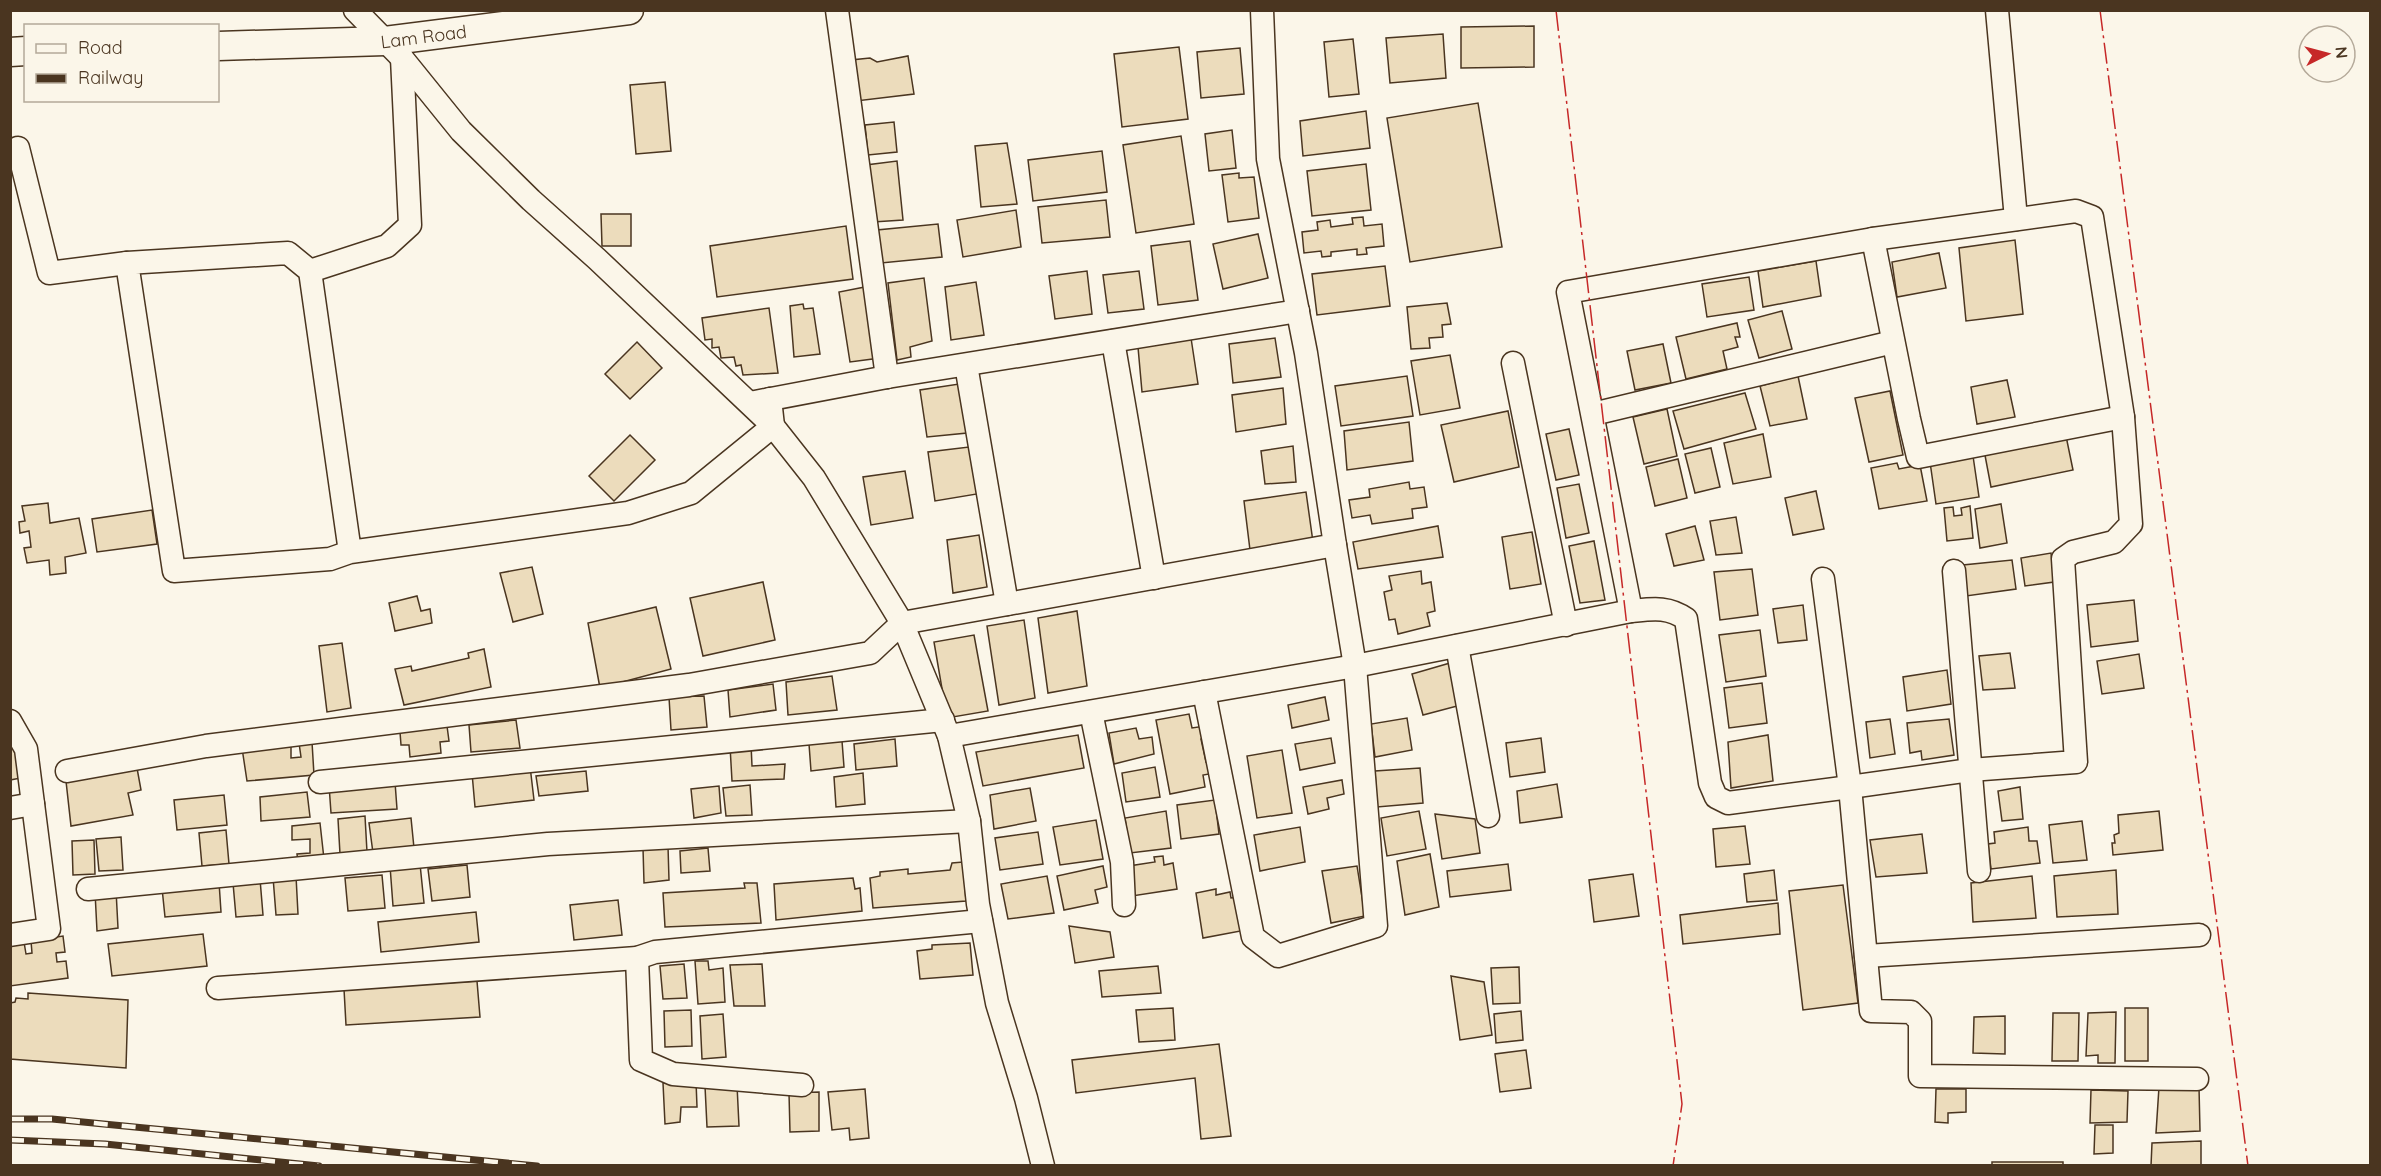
<svg xmlns="http://www.w3.org/2000/svg" width="2381" height="1176" viewBox="0 0 2381 1176" font-family="Quicksand,sans-serif">
<style>
.building{fill:#ecdcbc;stroke:#4a3520;stroke-width:1.5}
.lines{fill:none;stroke-linecap:round;stroke-linejoin:round}
.minor-casing{stroke:#4a3520;stroke-width:25}
.major-casing{stroke:#4a3520;stroke-width:31}
.minor{stroke:#fbf6e9;stroke-width:22}
.major{stroke:#fbf6e9;stroke-width:28}
.rail-casing{stroke:#4a3520;stroke-width:7}
.rail{stroke:#fbf6e9;stroke-width:4.5;stroke-dasharray:14;stroke-linecap:butt}
.power{stroke:#c62828;stroke-width:1.5;stroke-dasharray:21 4.5 3 4.5;stroke-linecap:butt}
.labels{text-anchor:middle;dominant-baseline:central;stroke-width:4.5;stroke-linejoin:round;paint-order:stroke}
.street-label{font-size:18px;fill:#4a3520;stroke:#fbf6e9}
</style>
<rect width="100%" height="100%" fill="#fbf6e9"/>
<g class="building">
<path d="M1534 26V67L1461 68V27Z"/>
<path d="M1443 34 1446 78 1390 83 1386 38Z"/>
<path d="M1353 39 1359 94 1329 97 1324 42Z"/>
<path d="M1179 47 1188 119 1122 127 1114 54Z"/>
<path d="M1240 48 1244 94 1201 98 1197 52Z"/>
<path d="M908 56 914 94 856 101 851 60 870 58 877 62Z"/>
<path d="M665 82 671 151 636 154 630 85Z"/>
<path d="M1478 103 1502 247 1410 262 1387 118Z"/>
<path d="M1366 111 1370 148 1303 156 1300 121Z"/>
<path d="M894 122 897 152 868 155 865 125Z"/>
<path d="M1232 130 1236 168 1209 171 1205 134Z"/>
<path d="M1181 136 1194 224 1136 233 1123 145Z"/>
<path d="M1007 143 1017 204 981 207 975 146Z"/>
<path d="M1102 151 1107 192 1033 201 1028 160Z"/>
<path d="M897 161 903 220 873 222 866 165Z"/>
<path d="M1366 164 1371 210 1312 216 1307 171Z"/>
<path d="M1239 173V178L1254 177 1259 218 1228 222 1222 175Z"/>
<path d="M1106 200 1110 237 1042 243 1038 207Z"/>
<path d="M1016 210 1021 247 963 257 957 220Z"/>
<path d="M601 214H631V246H602Z"/>
<path d="M1363 217 1364 226 1382 224 1384 246 1366 248 1367 254 1357 255V249L1331 252V256L1322 257 1321 251 1304 253 1302 232 1318 230 1317 222 1330 220 1331 227 1353 224 1352 218Z"/>
<path d="M938 224 942 257 881 263 877 230Z"/>
<path d="M846 226 853 279 717 297 710 246Z"/>
<path d="M1258 234 1268 278 1223 289 1213 244Z"/>
<path d="M2015 240 2023 314 1966 321 1959 248Z"/>
<path d="M1190 241 1198 300 1158 305 1151 246Z"/>
<path d="M1939 253 1946 288 1897 297 1892 262Z"/>
<path d="M1816 261 1821 296 1763 307 1758 271Z"/>
<path d="M1385 266 1390 306 1317 315 1312 274Z"/>
<path d="M1087 271 1092 314 1055 319 1049 276Z"/>
<path d="M1139 271 1144 309 1108 313 1103 275Z"/>
<path d="M1749 277 1754 310 1707 317 1702 284Z"/>
<path d="M924 278 932 341 910 347 911 357 897 360 888 283Z"/>
<path d="M976 282 984 335 951 340 945 287Z"/>
<path d="M870 286 880 358 850 362 839 292Z"/>
<path d="M1447 303 1451 324 1442 325 1443 337 1429 338 1430 348 1411 349 1407 307Z"/>
<path d="M803 304 804 309 813 308 820 354 794 357 790 306Z"/>
<path d="M769 308 778 373 743 375 741 365 736 366 734 357 721 358 719 347 712 348V339L705 340 702 318Z"/>
<path d="M1782 311 1792 349 1759 358 1748 320Z"/>
<path d="M1737 323 1740 337H1735L1738 347 1723 351 1727 369 1686 379 1676 337Z"/>
<path d="M1191 338 1198 384 1142 392 1138 347Z"/>
<path d="M1275 338 1281 377 1233 383 1229 344Z"/>
<path d="M637 342 662 368 630 399 605 374Z"/>
<path d="M1663 344 1671 383 1635 390 1627 351Z"/>
<path d="M1450 355 1460 408 1420 415 1411 361Z"/>
<path d="M1407 376 1413 416 1341 426 1335 386Z"/>
<path d="M1798 376 1807 419 1770 426 1760 386Z"/>
<path d="M2007 380 2015 417 1977 424 1971 387Z"/>
<path d="M959 384 967 433 927 437 920 390Z"/>
<path d="M1283 388 1286 424 1236 432 1232 395Z"/>
<path d="M1890 391 1903 455 1869 462 1855 398Z"/>
<path d="M1745 393 1756 429 1684 449 1673 411Z"/>
<path d="M1667 409 1677 456 1644 464 1633 417Z"/>
<path d="M1508 411 1519 467 1454 482 1441 425Z"/>
<path d="M1409 422 1413 461 1347 470 1344 431Z"/>
<path d="M1569 429 1579 475 1556 480 1546 434Z"/>
<path d="M1763 434 1771 477 1733 484 1724 443Z"/>
<path d="M630 435 655 460 614 501 589 476Z"/>
<path d="M2066 436 2073 470 1991 487 1984 450Z"/>
<path d="M1293 446 1296 482 1265 484 1261 451Z"/>
<path d="M969 447 977 494 935 501 928 452Z"/>
<path d="M1711 448 1720 487 1695 493 1685 454Z"/>
<path d="M1973 456 1979 497 1936 504 1930 462Z"/>
<path d="M1678 459 1687 498 1655 506 1646 467Z"/>
<path d="M1897 463 1899 469 1920 465 1927 501 1879 509 1871 468Z"/>
<path d="M905 471 913 518 871 525 863 477Z"/>
<path d="M1409 482 1410 489 1424 487 1427 507 1412 509 1413 518 1372 524 1370 515 1352 518 1349 500 1370 497 1369 489Z"/>
<path d="M1579 484 1589 533 1566 538 1557 488Z"/>
<path d="M1816 491 1824 529 1793 535 1785 498Z"/>
<path d="M1306 492 1313 542 1250 550 1244 501Z"/>
<path d="M48 503 50 523 79 518 86 553 65 557 66 573 50 575 49 560 27 563 24 548 31 547 29 531 20 533 19 522 25 521 22 506Z"/>
<path d="M2001 504 2007 543 1980 548 1975 509Z"/>
<path d="M1970 506 1973 538 1947 541 1944 508 1953 507 1954 516 1962 515 1961 508Z"/>
<path d="M152 510 157 544 97 552 92 519Z"/>
<path d="M1736 517 1742 553 1716 555 1710 521Z"/>
<path d="M1438 526 1443 557 1358 569 1353 542Z"/>
<path d="M1695 526 1704 560 1674 566 1666 534Z"/>
<path d="M1532 532 1541 584 1510 589 1502 537Z"/>
<path d="M979 535 987 587 953 593 947 540Z"/>
<path d="M1594 541 1605 600 1580 603 1569 546Z"/>
<path d="M2051 553 2054 582 2025 586 2021 558Z"/>
<path d="M2012 560 2016 589 1966 596 1963 565Z"/>
<path d="M532 567 543 614 513 622 500 573Z"/>
<path d="M1752 569 1758 615 1720 620 1714 572Z"/>
<path d="M1421 571 1422 584 1431 582 1435 611 1427 613 1430 626 1398 634 1395 619 1389 620 1384 592 1392 590 1389 576Z"/>
<path d="M763 582 775 640 703 656 690 598Z"/>
<path d="M417 596 421 611 430 609 432 623 395 631 389 603Z"/>
<path d="M2134 600 2138 641 2091 647 2087 605Z"/>
<path d="M1803 605 1807 640 1778 643 1773 609Z"/>
<path d="M656 607 671 669 600 688 588 623Z"/>
<path d="M1077 611 1087 686 1048 693 1038 618Z"/>
<path d="M1024 620 1035 698 999 705 987 626Z"/>
<path d="M1760 630 1766 676 1726 682 1719 635Z"/>
<path d="M974 635 988 711 947 718 934 642Z"/>
<path d="M342 643 351 708 327 712 319 646Z"/>
<path d="M484 649 491 687 404 705 395 669 411 666 412 671 469 658 468 653Z"/>
<path d="M2010 653 2015 688 1983 690 1979 656Z"/>
<path d="M2139 654 2144 688 2102 694 2097 661Z"/>
<path d="M1450 663 1461 705 1423 715 1412 674Z"/>
<path d="M1947 670 1951 704 1907 711 1903 677Z"/>
<path d="M832 676 837 710 788 715 786 682Z"/>
<path d="M1762 683 1767 723 1729 728 1724 688Z"/>
<path d="M773 684 776 710 730 717 728 690Z"/>
<path d="M704 696 707 727 671 730 669 697Z"/>
<path d="M1325 697 1329 720 1292 728 1288 705Z"/>
<path d="M1189 714 1192 728 1205 726 1207 738 1201 739 1206 762 1213 760 1215 773 1203 775 1205 787 1170 794 1156 720Z"/>
<path d="M1407 718 1412 750 1375 757 1371 724Z"/>
<path d="M1890 719 1895 754 1870 758 1866 722Z"/>
<path d="M1949 719 1954 755 1922 760 1921 751 1910 753 1907 723Z"/>
<path d="M516 720 520 748 471 752 469 725Z"/>
<path d="M447 726 449 741 440 742 441 753 410 757 409 745H401L400 732Z"/>
<path d="M1136 728 1139 739 1152 737 1154 754 1114 764 1109 733Z"/>
<path d="M1078 735 1084 768 983 786 976 752Z"/>
<path d="M1768 735 1773 781 1731 788 1728 742Z"/>
<path d="M1331 738 1335 763 1300 770 1295 744Z"/>
<path d="M1541 738 1545 772 1510 777 1506 743Z"/>
<path d="M895 739 897 766 856 770 854 744Z"/>
<path d="M842 741 844 767 811 771 809 744Z"/>
<path d="M312 742 314 775 247 781 242 748 291 746V758L301 757 299 743Z"/>
<path d="M751 744 752 766 785 764 784 779 732 781 730 746Z"/>
<path d="M17 747 21 778 10 780V748Z"/>
<path d="M1282 750 1292 813 1257 818 1247 756Z"/>
<path d="M530 766 534 800 475 807 472 773Z"/>
<path d="M1155 767 1160 797 1126 802 1122 773Z"/>
<path d="M137 768 141 790 128 793 133 815 71 826 66 781Z"/>
<path d="M1420 768 1423 803 1377 807 1375 771Z"/>
<path d="M586 771 588 791 539 796 536 776Z"/>
<path d="M863 773 865 804 836 807 834 777Z"/>
<path d="M1342 780 1344 794 1327 798 1329 809 1308 814 1303 787Z"/>
<path d="M395 782 397 809 331 813 329 785Z"/>
<path d="M1557 784 1562 817 1520 823 1517 791Z"/>
<path d="M750 785 752 815 726 816 723 788Z"/>
<path d="M719 786 721 813 694 818 691 789Z"/>
<path d="M2020 787 2023 819 2002 821 1998 791Z"/>
<path d="M1030 788 1036 821 994 829 990 795Z"/>
<path d="M307 792 310 817 261 821 260 797Z"/>
<path d="M224 795 227 825 177 830 174 800Z"/>
<path d="M1215 800 1219 834 1181 839 1177 805Z"/>
<path d="M1166 811 1171 848 1130 853 1125 818Z"/>
<path d="M1419 811 1426 849 1387 856 1381 818Z"/>
<path d="M2159 811 2163 850 2113 855 2112 843H2115L2114 835 2119 833 2118 815Z"/>
<path d="M1435 814 1475 819 1480 853 1442 859Z"/>
<path d="M365 816 367 852 340 854 338 819Z"/>
<path d="M411 818 414 848 373 853 369 823Z"/>
<path d="M1096 820 1103 859 1060 865 1053 827Z"/>
<path d="M2082 821 2087 860 2053 863 2049 825Z"/>
<path d="M320 823 324 859 298 862 297 854 310 853V839L292 840V826Z"/>
<path d="M1745 826 1750 864 1716 867 1713 829Z"/>
<path d="M1300 827 1305 862 1260 871 1254 835Z"/>
<path d="M2028 827 2029 841H2037L2040 863 1991 869 1988 844 1995 843 1994 832Z"/>
<path d="M226 830 229 864 202 866 199 833Z"/>
<path d="M1038 832 1043 864 1000 870 995 838Z"/>
<path d="M1922 834 1927 873 1876 877 1870 840Z"/>
<path d="M121 837 123 870 99 871 96 839Z"/>
<path d="M94 840 95 874 73 875 72 841Z"/>
<path d="M668 846 669 880 644 883 643 848Z"/>
<path d="M708 848 710 871 681 873 680 851Z"/>
<path d="M1430 854 1439 907 1405 915 1397 861Z"/>
<path d="M1163 856 1164 865 1173 863 1177 889 1132 896 1129 866 1155 862 1154 857Z"/>
<path d="M963 862 966 901 873 908 870 878 880 876V872L908 869V874L950 870 952 863Z"/>
<path d="M420 864 424 903 393 906 390 866Z"/>
<path d="M1508 864 1511 890 1450 897 1447 871Z"/>
<path d="M467 865 470 897 432 901 428 869Z"/>
<path d="M1103 866 1107 887 1095 890 1098 903 1064 910 1057 876Z"/>
<path d="M1357 866 1365 916 1331 923 1322 871Z"/>
<path d="M1774 870 1777 900 1747 902 1744 874Z"/>
<path d="M2116 870 2118 914 2057 917 2054 876Z"/>
<path d="M1633 874 1639 916 1594 922 1589 880Z"/>
<path d="M382 875 385 908 348 911 345 878Z"/>
<path d="M296 876 298 914 276 915 273 877Z"/>
<path d="M1047 876 1054 913 1008 919 1001 884Z"/>
<path d="M2032 876 2036 918 1973 922 1971 883Z"/>
<path d="M853 878 855 889 860 888 862 911 776 920 774 884Z"/>
<path d="M260 879 263 915 236 917 233 883Z"/>
<path d="M219 882 221 912 165 917 162 888Z"/>
<path d="M744 883H757L761 923 665 927 663 893 745 888Z"/>
<path d="M1843 885 1858 1003 1803 1010 1789 891Z"/>
<path d="M1216 889V895L1230 892 1231 898 1239 897 1246 930 1203 938 1196 893Z"/>
<path d="M116 890 118 928 97 931 95 892Z"/>
<path d="M618 900 622 935 574 940 570 905Z"/>
<path d="M1778 903 1780 934 1683 944 1680 915Z"/>
<path d="M476 912 479 942 381 952 378 922Z"/>
<path d="M1069 926 1110 932 1114 957 1075 963Z"/>
<path d="M203 934 207 966 112 976 108 944Z"/>
<path d="M63 936 65 952 56 953 57 962 66 961 68 978 10 986V944L24 942 26 954 32 953 31 941Z"/>
<path d="M970 943 973 975 920 979 917 951 932 949V945Z"/>
<path d="M695 961H708L709 970 723 968 725 1002 698 1004Z"/>
<path d="M684 964 687 998 663 999 660 966Z"/>
<path d="M762 964 765 1006H734L730 965Z"/>
<path d="M1158 966 1161 993 1102 997 1099 971Z"/>
<path d="M1519 967 1520 1003 1493 1004 1491 968Z"/>
<path d="M1451 976 1484 982 1492 1035 1460 1040Z"/>
<path d="M477 981 480 1017 346 1025 344 989Z"/>
<path d="M28 993 128 1000 126 1068 10 1059V1003L15 1002 16 998 28 999Z"/>
<path d="M1173 1008 1175 1040 1139 1042 1136 1010Z"/>
<rect x="2125" y="1008" width="23" height="53"/>
<path d="M691 1010 692 1046 665 1047 664 1011Z"/>
<path d="M1521 1011 1523 1040 1496 1043 1494 1014Z"/>
<path d="M2116 1012 2115 1063H2098V1055L2086 1056 2088 1013Z"/>
<path d="M2053 1013H2079L2078 1061H2052Z"/>
<path d="M723 1014 726 1057 702 1059 700 1016Z"/>
<path d="M2005 1016V1054L1973 1053 1974 1017Z"/>
<path d="M1219 1044 1231 1136 1201 1139 1195 1078 1076 1093 1072 1060Z"/>
<path d="M1526 1050 1531 1088 1500 1092 1495 1054Z"/>
<path d="M696 1081 697 1107H681L680 1122 665 1124 663 1083Z"/>
<path d="M737 1085 739 1126 707 1127 705 1086Z"/>
<path d="M2159 1087H2199L2200 1131 2156 1133Z"/>
<path d="M865 1089 869 1138 850 1140 849 1128 832 1130 828 1092Z"/>
<path d="M1936 1089H1966V1112L1948 1113V1123L1935 1122Z"/>
<path d="M2091 1090 2128 1091 2127 1122 2090 1123Z"/>
<path d="M819 1092V1131L790 1132 789 1093Z"/>
<path d="M2095 1125H2113V1153L2094 1154Z"/>
<path d="M2201 1141V1166H2151L2152 1143Z"/>
<rect x="1992" y="1162" width="71" height="4"/>
</g>
<g class="lines">
<g class="minor-casing">
<g id="minor">
<path d="M355 10 402 58 461 131 531 200 597 259 773 426 814 478 902 623 949 736 969 821 978 904 997 1003 1026 1098 1043 1166"/>
<path d="M837 10 887 377"/>
<path d="M1997 10 2016 219"/>
<path d="M18 148 49 273 127 263"/>
<path d="M310 271 387 246 410 225 402 58"/>
<path d="M1113 341 1154 578"/>
<path d="M1513 363 1566 625"/>
<path d="M966 365 1007 604"/>
<path d="M755 402 887 377 1298 311"/>
<path d="M1593 414 1893 342"/>
<path d="M350 552 310 271 288 253 127 263 174 571 330 559 350 552 628 513 691 493 773 426 770 399"/>
<path d="M1954 571 1979 871"/>
<path d="M1823 579 1850 787 1970 770 2076 762 2063 559 2073 552 2114 542 2131 524 2123 417 2092 217 2076 211 1873 239"/>
<path d="M1631 611 1568 292 1873 239 1909 419 1918 457 2123 417"/>
<path d="M1457 646 1488 816"/>
<path d="M1204 692 1253 937 1278 956 1376 926 1355 666 1335 545"/>
<path d="M1091 712 1122 862 1124 905"/>
<path d="M10 721 26 749 49 929 10 935"/>
<path d="M949 736 1355 666 1631 611C1652 609 1668 606 1686 619L1710 783 1716 797 1728 803 1850 787 1871 1011 1911 1012 1920 1021V1076L2197 1079"/>
<path d="M67 771 206 746 689 685 870 653 902 623 1335 545 1306 353 1268 159 1262 10"/>
<path d="M320 782 943 720"/>
<path d="M10 808 33 804"/>
<path d="M88 889 548 844 969 821"/>
<path d="M1866 956 2199 935"/>
<path d="M637 958 641 1060 673 1074 802 1085"/>
<path d="M218 988 637 958 655 952 981 921"/>
</g>
</g>
<g class="major-casing">
<g id="major">
<path id="s1" d="M218 46 385 41 629 10"/>
<path d="M10 52 26 51"/>
</g>
</g>
<use href="#minor" class="minor"/>
<use href="#major" class="major"/>
<g class="rail-casing">
<g id="rail">
<path d="M10 1119H52L537 1166"/>
<path d="M10 1140 105 1144 319 1166"/>
</g>
</g>
<use href="#rail" class="rail"/>
<g class="power">
<path d="M1556 10 1682 1104 1673 1166"/>
<path d="M2100 10 2248 1166"/>
</g>
</g>
<g class="labels">
<g class="street-label">
<text stroke="none"><textPath href="#s1" startOffset="206">Lam Road</textPath></text>
</g>
</g>
<rect width="2381" height="1176" fill="none" stroke="#4a3520" stroke-width="24"/>
<rect x="24" y="24" width="195" height="78" fill="#fbf6e9" stroke="#b4a999" stroke-width="1.5"/>
<rect x="36" y="44" width="30" height="9" fill="#fbf6e9" stroke="#b4a999" stroke-width="1.5"/>
<text x="78" y="54" font-size="18" fill="#4a3520">Road</text>
<rect x="36" y="74" width="30" height="9" fill="#4a3520" stroke="#b4a999" stroke-width="1.5"/>
<text x="78" y="84" font-size="18" fill="#4a3520">Railway</text>
<g transform="translate(2327 54) rotate(84)"><circle r="28" fill="#fbf6e9" stroke="#b4a999" stroke-width="1.5"/>
<path d="M0-4.5L10 22L0 15L-10 22Z" fill="#c62828"/>
<text y="-9" font-size="16" font-weight="bold" text-anchor="middle" fill="#4a3520">N</text>
</g>
</svg>
